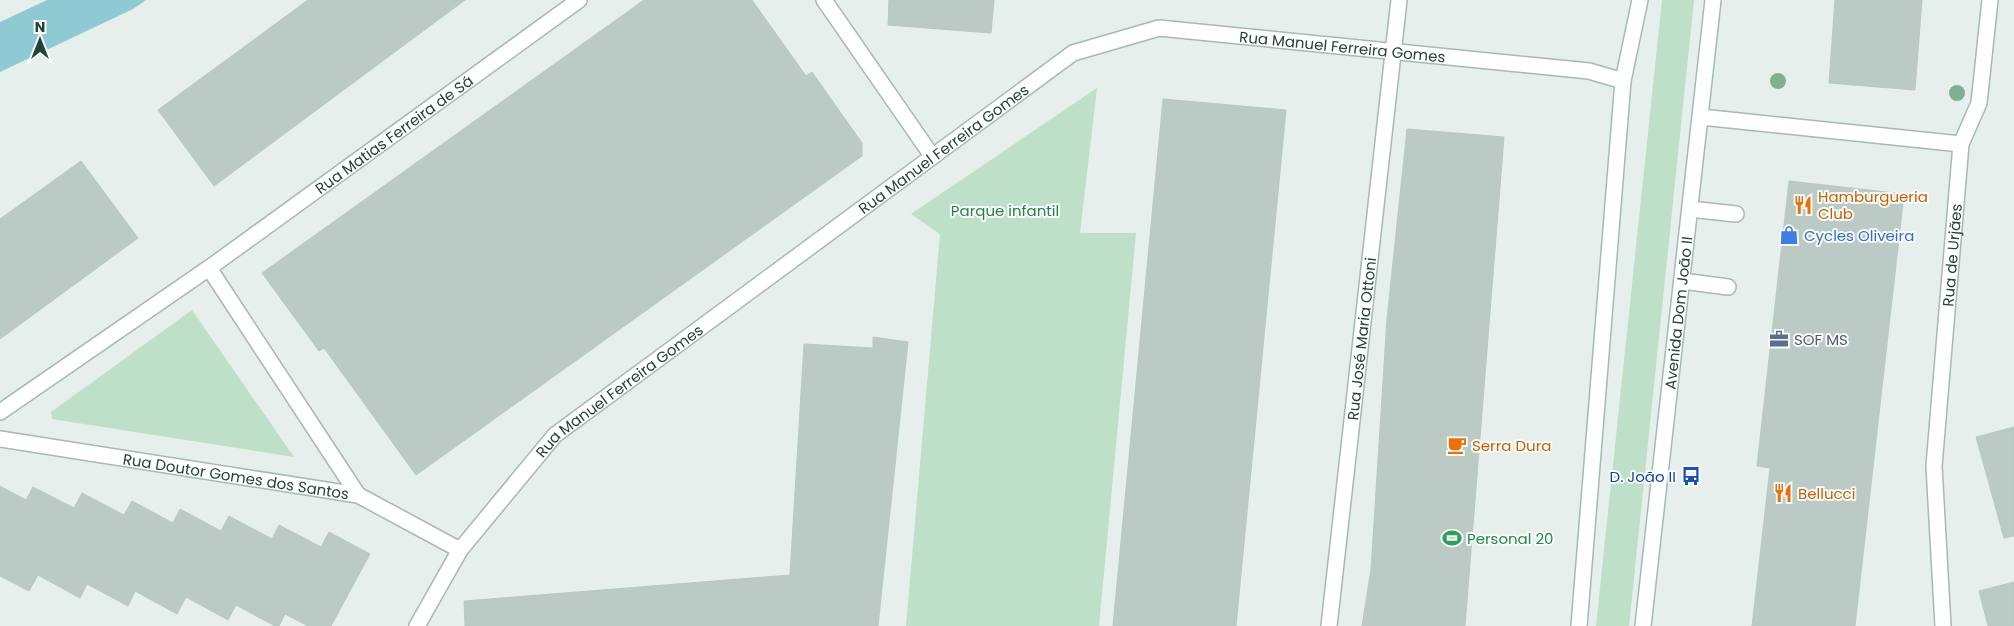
<svg xmlns="http://www.w3.org/2000/svg" width="2014" height="626" viewBox="0 0 2014 626" font-family="Poppins,sans-serif">
<style>
.green{fill:#bfe0c8}
.water{fill:#8ec9d4}
.building{fill:#bbcac4;stroke:#b8c9c2}
.lines{fill:none;stroke-linecap:round;stroke-linejoin:round}
.lane-casing{stroke:#a8b8b2;stroke-width:18}
.street-casing{stroke:#a8b8b2;stroke-width:18}
.secondary-casing{stroke:#a4bbb3;stroke-width:18}
.lane{stroke:#fff;stroke-width:15}
.street{stroke:#fff;stroke-width:15}
.secondary{stroke:#fff;stroke-width:15}
.tree{fill:#80af93}
.labels{text-anchor:middle;dominant-baseline:central;stroke-width:4;stroke-linejoin:round;paint-order:stroke}
.street-label{font-size:15px;fill:#24423a;stroke:#f7fbf9}
.food-label{font-size:15px;fill:#c56008;stroke:#f7fbf9;text-anchor:start}
.park-label{font-size:15px;fill:#2d7a4b;stroke:#f7fbf9}
.shop-label{font-size:15px;fill:#366cbe;stroke:#f7fbf9;text-anchor:start}
.service-label{font-size:15px;fill:#4e5e75;stroke:#f7fbf9;text-anchor:start}
.transit-label{font-size:15px;fill:#164399;stroke:#f7fbf9;text-anchor:end}
.leisure-label{font-size:15px;fill:#27864d;stroke:#f7fbf9;text-anchor:start}
</style>
<rect width="100%" height="100%" fill="#e6efeb"/>
<g class="green">
<path d="M1662 0H1694L1629 626H1596Z"/>
<path d="M1097 88 1080 233H1136L1099 626H906L940 234 911 214Z"/>
<path d="M192 310 294 457 52 419 51 412Z"/>
</g>
<path class="water" d="M47 0H146L133 9 0 72V22Z"/>
<g class="building">
<path d="M308 0H465L214 186 158 110Z"/>
<path d="M644 0H752L806 76 812 72 862 143V156L416 475 324 348 319 351 262 273Z"/>
<path d="M889 0H994L991 33 888 25Z"/>
<path d="M1835 0H1922L1915 90 1829 83Z"/>
<path d="M1163 99 1286 110 1236 626H1113Z"/>
<path d="M1407 129 1504 137 1465 626H1362L1371 569 1387 319Z"/>
<path d="M81 161 138 238 0 339V219Z"/>
<path d="M1789 181 1904 194 1855 626H1752L1770 468 1757 466Z"/>
<path d="M873 337 908 342 878 626H465L464 601 790 575 804 344 873 348Z"/>
<path d="M2014 427V536L2004 538 1976 437Z"/>
<path d="M0 486 26 500 33 487 74 508 82 493 124 515 132 501 173 523 180 509 221 531 229 516 272 539 279 525 321 547 329 532 370 554 331 626H308L285 614 279 626H275L236 605 228 620 186 597 177 614 135 591 128 606 87 584 80 598 38 575 29 591 0 576Z"/>
<path d="M2014 582V626H1988L1979 591Z"/>
</g>
<g class="lines">
<g class="lane-casing">
<g id="lane">
<path d="M1690 209 1736 214"/>
<path d="M1682 281 1728 287"/>
</g>
</g>
<g class="street-casing">
<g id="street">
<path d="M824 0 932 156"/>
<path d="M1701 117 1961 144"/>
<path d="M209 268 358 495"/>
<path id="s1" d="M0 412 209 268 579 0"/>
<path id="s2" d="M0 439 358 495 460 550"/>
<path id="s3" d="M417 626 460 550 555 435 1073 53 1159 28 1589 71 1623 81"/>
<path id="s4" d="M1329 626 1399 0"/>
<path id="s5" d="M1943 626 1934 466 1961 144 1979 103 1990 0"/>
</g>
</g>
<g class="secondary-casing">
<g id="secondary">
<path d="M1579 626 1623 81 1640 0"/>
<path id="s6" d="M1643 626 1713 0"/>
</g>
</g>
<use href="#lane" class="lane"/>
<use href="#street" class="street"/>
<use href="#secondary" class="secondary"/>
</g>
<g class="tree">
<circle cx="1778" cy="81" r="8"/>
<circle cx="1957" cy="93" r="8"/>
</g>
<defs>
<g id="restaurant-bare" transform="scale(1.5)"><path d="M-5-6h1v4h1v-4h1v4h1v-4h1v5L-1.5 .5V6h-2V.5L-5-1ZM5-6V6H3V1.5H1.5Q1.5-4 5-6Z" fill="#e8710a" stroke="#f7fbf9" stroke-width="2.5" paint-order="stroke"/></g>
<g id="shop-bare" transform="scale(1.5)"><path d="M-5-2.5h2.3a2.7 3.5 0 0 1 5.4 0H5L5.5 6h-11ZM-1.5-2.5h3a1.5 2.3 0 0 0-3 0Z" fill="#3f7fe0" stroke="#f7fbf9" stroke-width="2.5" paint-order="stroke"/></g>
<g id="office-bare" transform="scale(1.5)"><path d="M-6-3h4V-5.5h4V-3h4V5H-6ZM-1-4.5V-3h2v-1.5ZM-6 0V1H6V0Z" fill="#5c6f8a" stroke="#f7fbf9" stroke-width="2.5" paint-order="stroke"/></g>
<g id="cafe-bare" transform="scale(1.5)"><path d="M-5.5-4.5H6V0H3Q3 3.5 0 3.5H-2.5Q-5.5 3.5-5.5 0ZM3-3.2v2h1.7v-2ZM-6 4.5H4V6H-6Z" fill="#e8710a" stroke="#f7fbf9" stroke-width="2.5" paint-order="stroke"/></g>
<g id="bus-bare" transform="scale(1.5)"><path d="M-5-6H5V4H4V6H2V4H-2V6H-4V4H-5ZM-3.5-4V0h7V-4ZM-3.5 1.2v1.5H-2V1.2ZM2 1.2v1.5H3.5V1.2Z" fill="#1a4fb4" stroke="#f7fbf9" stroke-width="2.5" paint-order="stroke"/></g>
<g id="stadium-bare" transform="scale(1.5)"><path d="M0-5a6.5 5 0 1 0 0 10a6.5 5 0 1 0 0-10ZM-3.5-1.8h7v3.6h-7Z" fill="#2e9e5b" stroke="#f7fbf9" stroke-width="2.5" paint-order="stroke"/></g>
</defs>
<g fill-rule="evenodd">
<use href="#restaurant-bare" x="1803" y="205"/>
<use href="#shop-bare" x="1789" y="235"/>
<use href="#office-bare" x="1779" y="339"/>
<use href="#cafe-bare" x="1457" y="445"/>
<use href="#bus-bare" x="1691" y="476"/>
<use href="#restaurant-bare" x="1783" y="493"/>
<use href="#stadium-bare" x="1452" y="538"/>
</g>
<g class="labels">
<g class="street-label">
<text stroke="none"><textPath href="#s3" startOffset="1154">Rua Manuel Ferreira Gomes</textPath></text>
<text stroke="none"><textPath href="#s1" startOffset="482">Rua Matias Ferreira de Sá</textPath></text>
<text stroke="none"><textPath href="#s3" startOffset="719">Rua Manuel Ferreira Gomes</textPath></text>
<text stroke="none"><textPath href="#s5" startOffset="372">Rua de Urjães</textPath></text>
<text stroke="none"><textPath href="#s6" startOffset="315">Avenida Dom João II</textPath></text>
<text stroke="none"><textPath href="#s4" startOffset="289">Rua José Maria Ottoni</textPath></text>
<text stroke="none"><textPath href="#s3" startOffset="314">Rua Manuel Ferreira Gomes</textPath></text>
<text stroke="none"><textPath href="#s2" startOffset="239">Rua Doutor Gomes dos Santos</textPath></text>
</g>
<g class="food-label">
<text x="1818" y="196">Hamburgueria<tspan x="1818" dy="17">Club</tspan></text>
<text x="1472" y="445">Serra Dura</text>
<text x="1798" y="493">Bellucci</text>
</g>
<g class="park-label">
<text x="1005" y="210">Parque infantil</text>
</g>
<g class="shop-label">
<text x="1804" y="235">Cycles Oliveira</text>
</g>
<g class="service-label">
<text x="1794" y="339">SOF MS</text>
</g>
<g class="transit-label">
<text x="1676" y="476">D. João II</text>
</g>
<g class="leisure-label">
<text x="1467" y="538">Personal 20</text>
</g>
</g>
<g transform="translate(40 40)" stroke="#f7fbf9" stroke-width="4" paint-order="stroke">
<path d="M0-4L9 19L0 12L-9 19Z" fill="#24423a"/>
<text y="-8" font-size="14" font-weight="bold" text-anchor="middle" fill="#24423a">N</text>
</g>
</svg>
